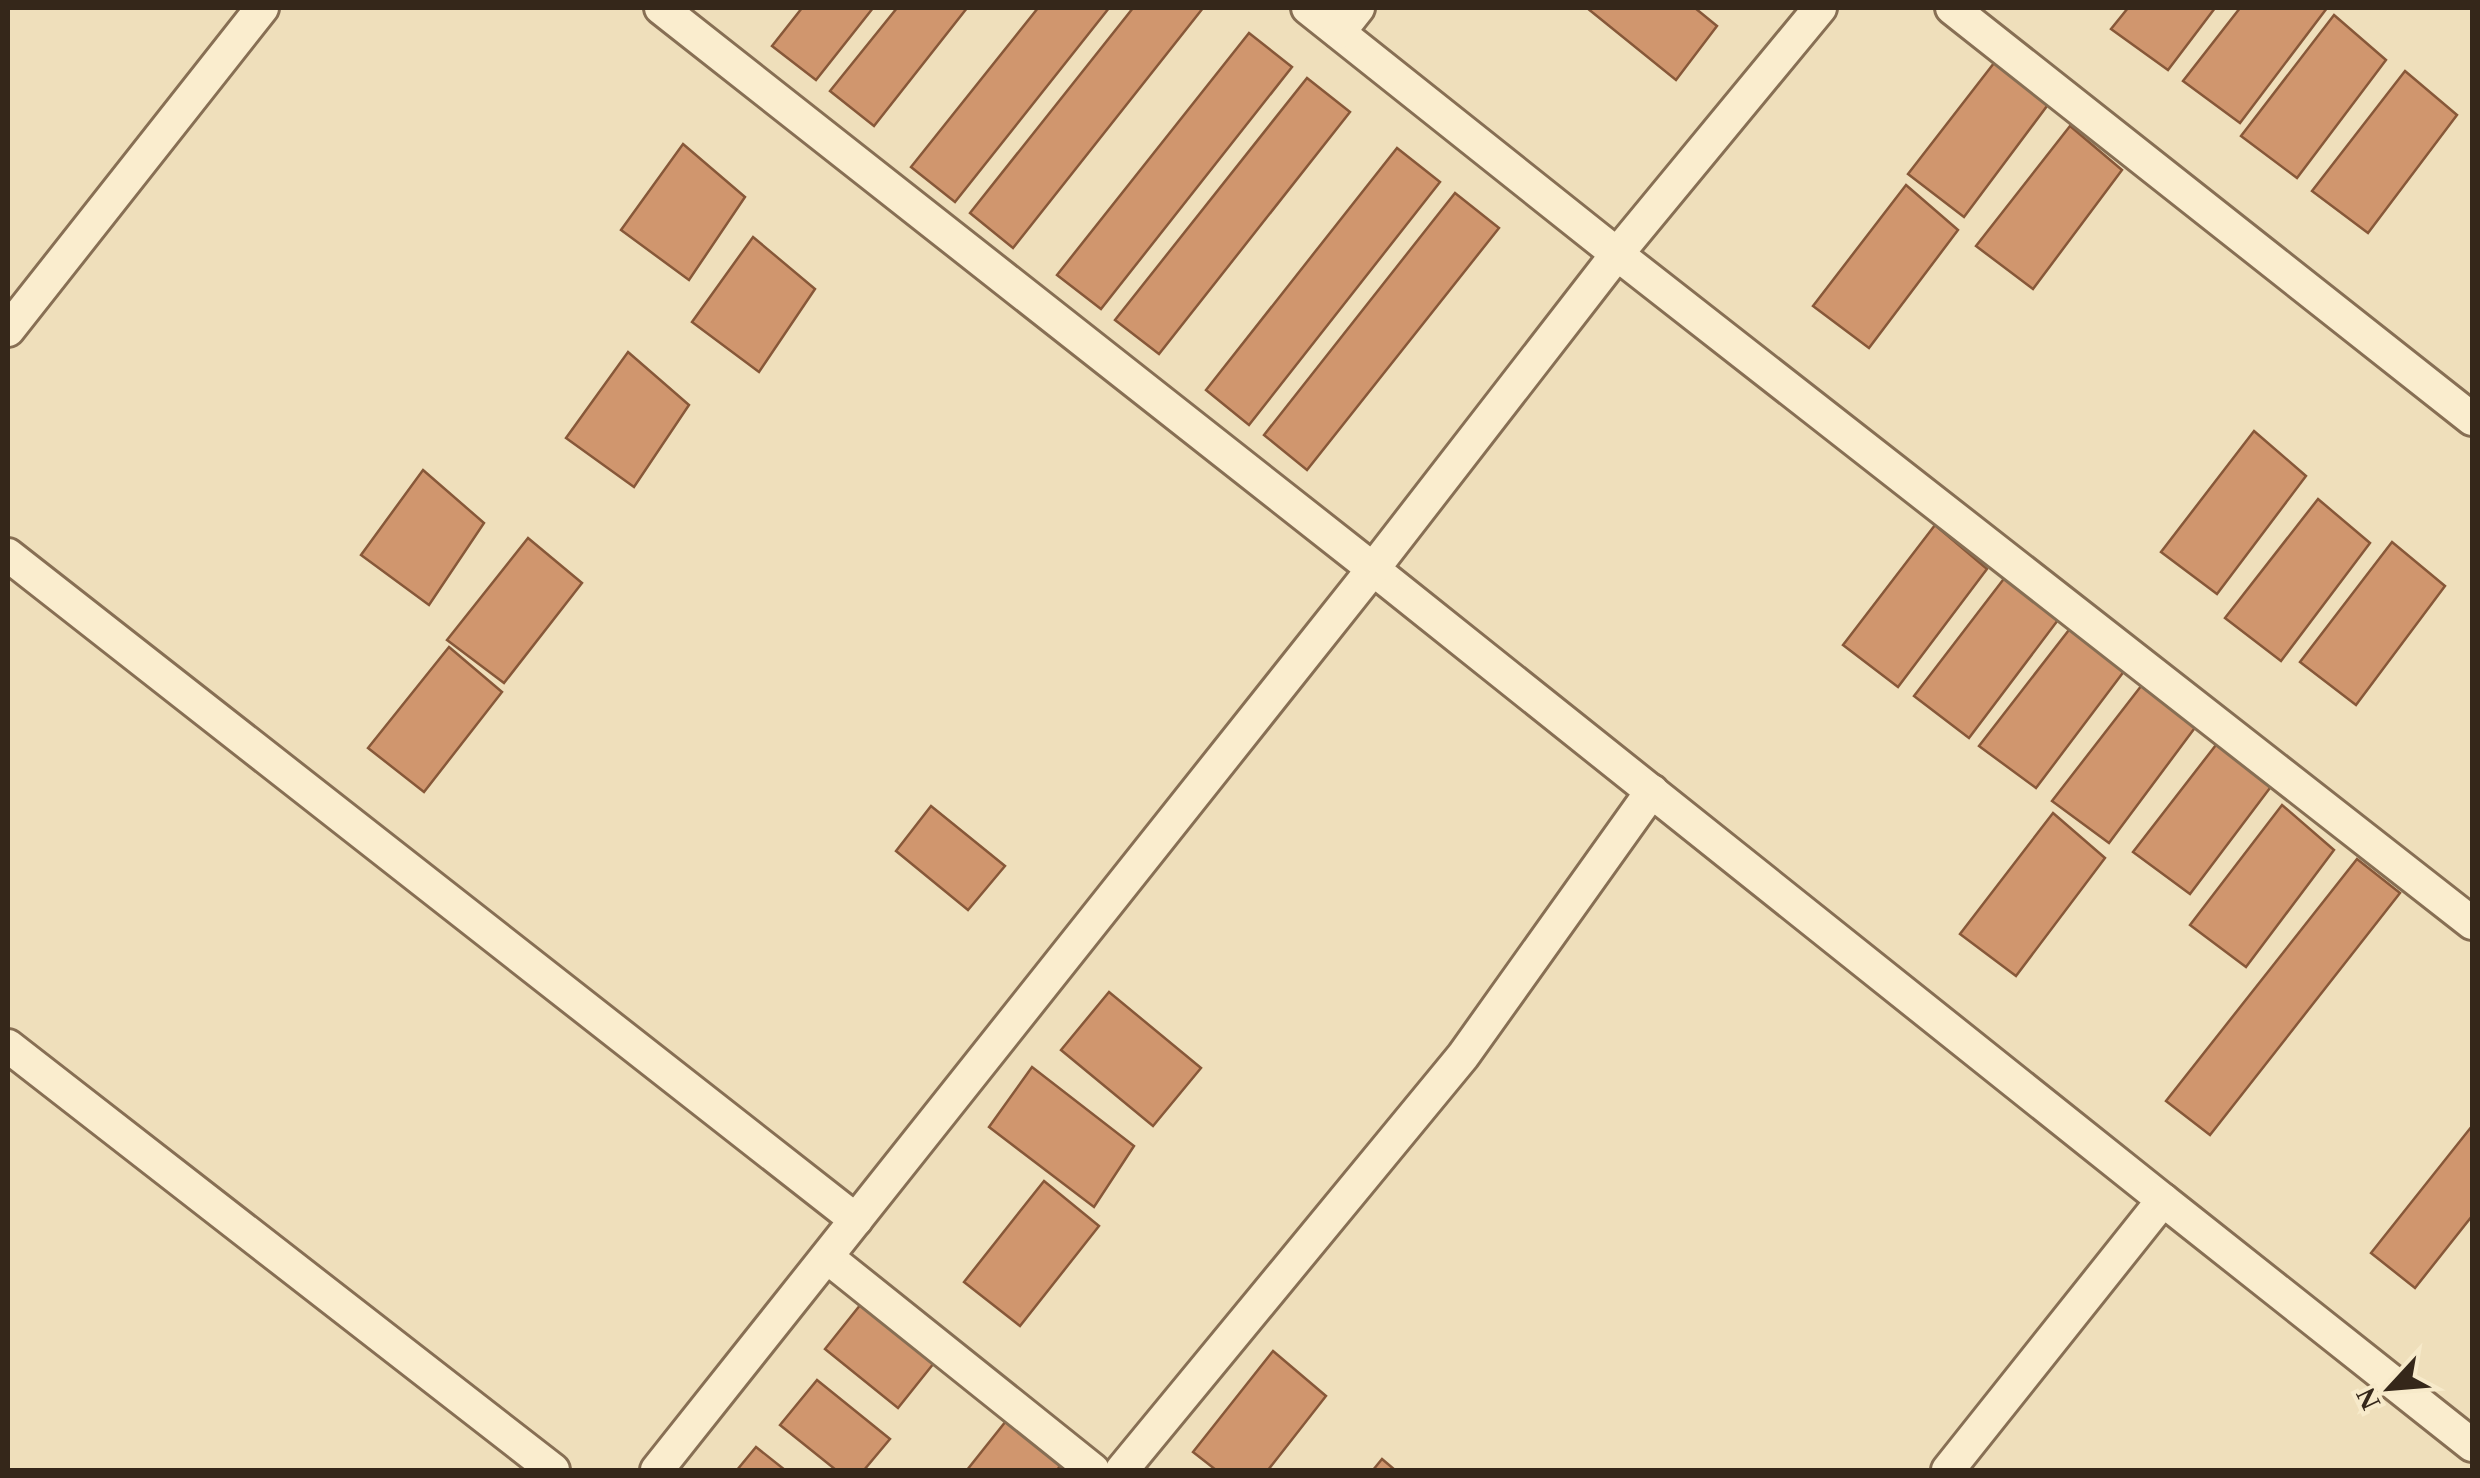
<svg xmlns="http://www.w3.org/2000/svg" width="2480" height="1478" viewBox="0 0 2480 1478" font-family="Georgia,serif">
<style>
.building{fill:#d0966e;stroke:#875839;stroke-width:2.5}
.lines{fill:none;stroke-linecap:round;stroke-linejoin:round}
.minor-casing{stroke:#876f54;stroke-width:38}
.minor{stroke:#faedce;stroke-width:32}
</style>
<rect width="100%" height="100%" fill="#efdfbb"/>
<g class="building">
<path d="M802 8H873L816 80 772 46Z"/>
<path d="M897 8H967L874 126 830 91Z"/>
<path d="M1038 8H1109L955 202 911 167Z"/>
<path d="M1133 8H1203L1013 248 970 213Z"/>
<path d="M1587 8H1695L1717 26 1676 80Z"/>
<path d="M2128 8H2215L2168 70 2111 29Z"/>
<path d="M2240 8H2327L2240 123 2183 81Z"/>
<path d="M2334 15 2386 60 2297 178 2241 136Z"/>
<path d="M1249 33 1292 67 1101 309 1057 275Z"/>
<path d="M2001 54 2053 98 1964 217 1908 174Z"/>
<path d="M2405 71 2457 115 2368 233 2312 191Z"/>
<path d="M1307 78 1350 112 1159 354 1115 320Z"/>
<path d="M2070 126 2122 170 2033 289 1976 246Z"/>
<path d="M683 144 745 197 689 280 621 230Z"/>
<path d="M1397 148 1440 182 1249 425 1206 390Z"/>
<path d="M1906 185 1958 230 1869 348 1813 306Z"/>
<path d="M1455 193 1499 228 1307 470 1264 435Z"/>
<path d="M753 237 815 289 759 372 692 322Z"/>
<path d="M628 352 689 405 634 487 566 438Z"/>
<path d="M2254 431 2306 476 2217 594 2161 552Z"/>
<path d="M423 470 484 523 429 605 361 555Z"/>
<path d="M2318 499 2370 543 2281 661 2225 618Z"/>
<path d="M1935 525 1987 569 1898 687 1843 645Z"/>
<path d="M528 538 582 583 504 683 447 640Z"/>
<path d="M2392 542 2445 586 2356 705 2300 662Z"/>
<path d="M2006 576 2058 620 1969 738 1914 696Z"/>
<path d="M2072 626 2125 670 2036 788 1979 746Z"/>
<path d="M449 647 502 692 424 792 368 748Z"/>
<path d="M2145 681 2197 725 2109 843 2052 801Z"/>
<path d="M2226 732 2279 776 2190 894 2133 852Z"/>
<path d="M2282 805 2334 850 2246 967 2190 925Z"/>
<path d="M931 806 1005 866 968 910 896 851Z"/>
<path d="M2053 813 2105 858 2016 976 1960 934Z"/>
<path d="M2357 859 2400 893 2210 1135 2166 1101Z"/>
<path d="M1109 992 1201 1068 1153 1126 1061 1050Z"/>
<path d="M1032 1067 1134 1146 1094 1207 989 1127Z"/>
<path d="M2472 1126V1216L2415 1288 2371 1253Z"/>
<path d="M1044 1181 1099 1226 1020 1326 964 1282Z"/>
<path d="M861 1304 934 1363 898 1408 825 1349Z"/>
<path d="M1273 1351 1326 1396 1268 1470H1216L1193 1452Z"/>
<path d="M817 1380 890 1439 864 1470H836L780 1425Z"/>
<path d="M1010 1416 1064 1461 1057 1470H967Z"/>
<path d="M756 1447 785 1470H737Z"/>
<path d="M1382 1459 1395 1470H1373Z"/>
</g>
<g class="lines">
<g class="minor-casing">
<g id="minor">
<path d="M661 8 1373 569 2163 1200 1948 1470"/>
<path d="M1308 8 1617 254 2472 923"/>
<path d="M1952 8 2472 419"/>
<path d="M1339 32 1358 8"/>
<path d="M8 330 262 8"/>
<path d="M8 555 856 1220"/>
<path d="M8 1046 553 1470"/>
<path d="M2163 1200 2472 1445"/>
<path d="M827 1257 1093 1470"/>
<path d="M657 1470 1373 569 1617 254 1820 8"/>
<path d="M1122 1470 1463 1056 1652 791"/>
</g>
</g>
<use href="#minor" class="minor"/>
</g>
<rect width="2480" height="1478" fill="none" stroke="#35271a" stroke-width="20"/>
<g transform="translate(2390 1388) rotate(244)" stroke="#f7eaca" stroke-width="8" paint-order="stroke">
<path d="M0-8L18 38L0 25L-18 38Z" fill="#35271a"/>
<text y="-15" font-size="28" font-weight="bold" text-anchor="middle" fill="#35271a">N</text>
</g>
</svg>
